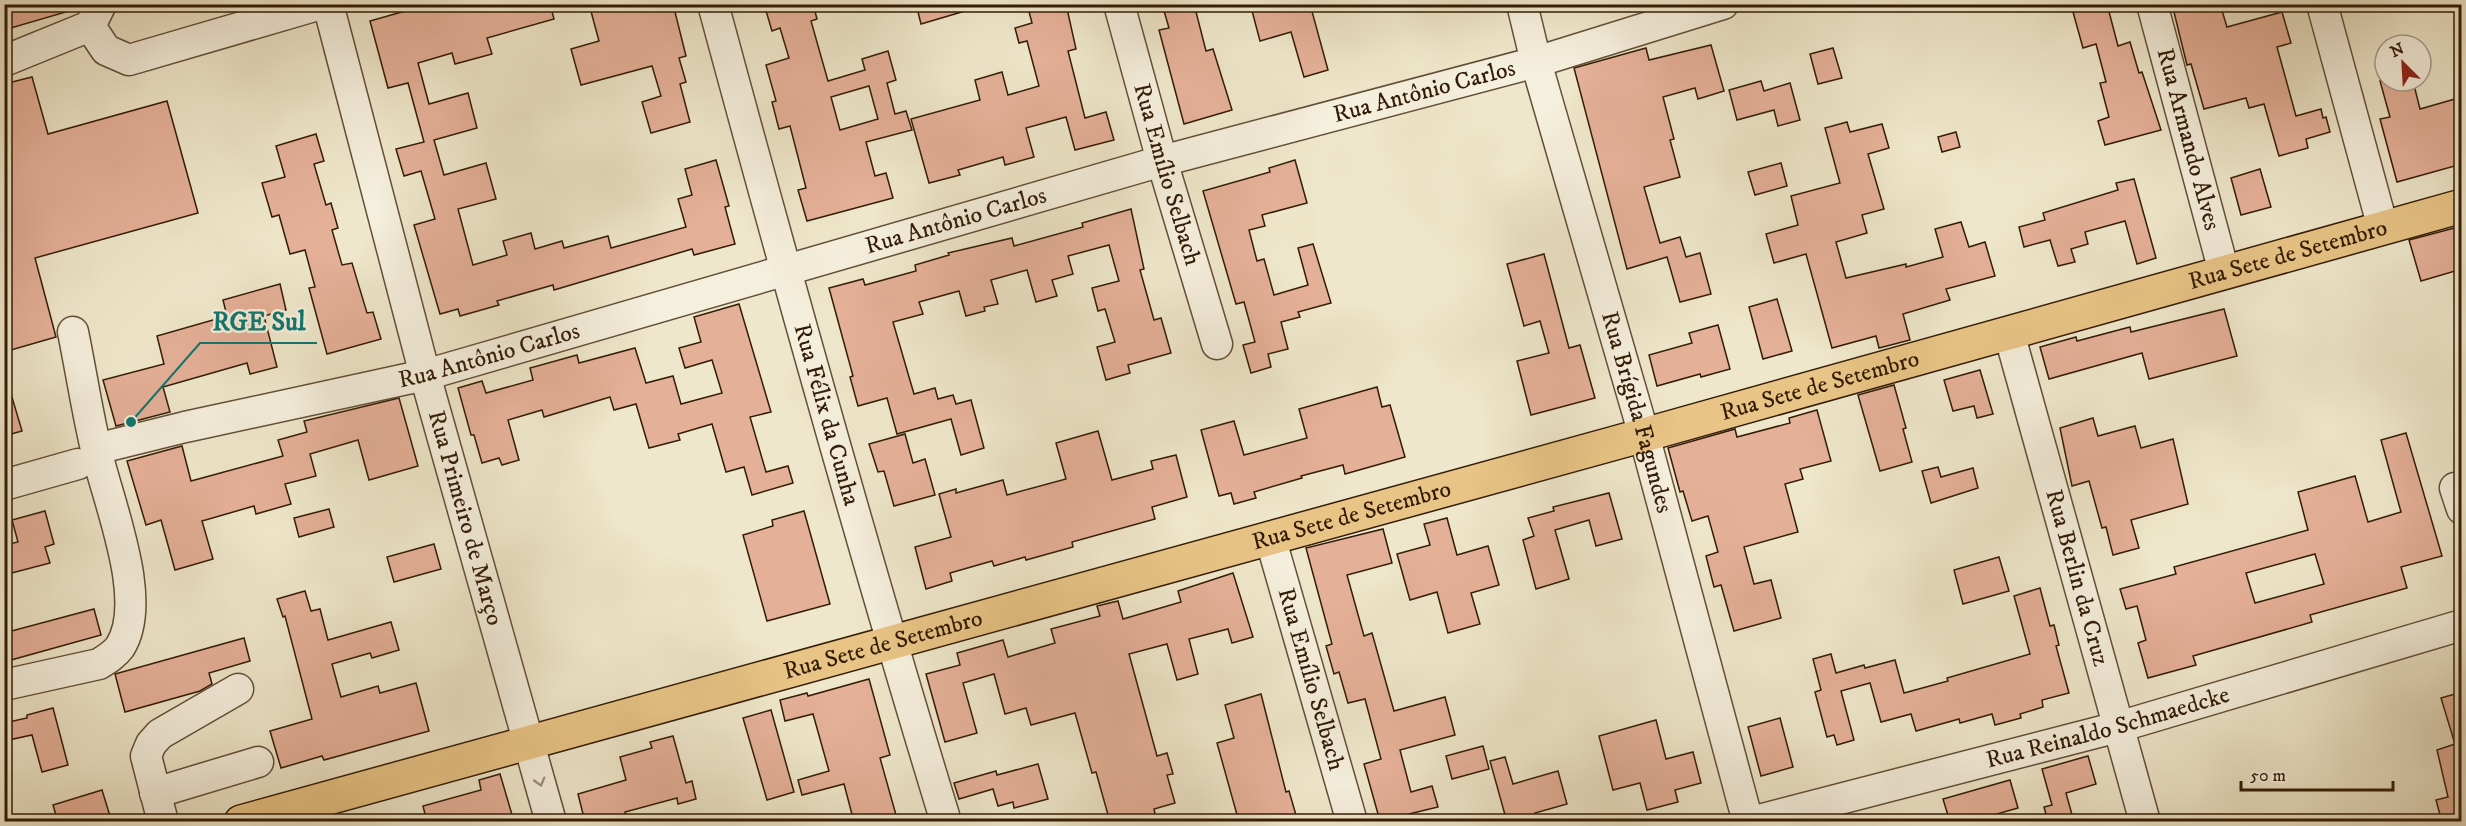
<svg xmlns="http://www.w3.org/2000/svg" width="2466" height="826" viewBox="0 0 2466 826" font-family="'IM FELL DW Pica',serif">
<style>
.building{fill:#e5b098;stroke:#331c06;stroke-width:1.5;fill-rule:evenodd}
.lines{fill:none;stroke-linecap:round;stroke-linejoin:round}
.minor-casing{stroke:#624f37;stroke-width:33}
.major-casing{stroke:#331c06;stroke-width:36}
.minor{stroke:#f5efdd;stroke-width:30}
.major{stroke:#e8c486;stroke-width:33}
.oneway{stroke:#9e907c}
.labels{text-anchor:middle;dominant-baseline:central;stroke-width:5;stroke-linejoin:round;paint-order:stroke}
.street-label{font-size:24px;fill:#331c06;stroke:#f5efdd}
.leader{fill:none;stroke:#0f766e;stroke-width:2}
.callout-dot{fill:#0f766e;stroke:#f5efdd;stroke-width:2}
.callout-label{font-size:26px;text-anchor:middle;font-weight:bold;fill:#0f766e;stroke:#f5efdd;stroke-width:5;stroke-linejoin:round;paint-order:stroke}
</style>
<rect width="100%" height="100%" fill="#efe7cb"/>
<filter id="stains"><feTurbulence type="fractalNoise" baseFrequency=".00333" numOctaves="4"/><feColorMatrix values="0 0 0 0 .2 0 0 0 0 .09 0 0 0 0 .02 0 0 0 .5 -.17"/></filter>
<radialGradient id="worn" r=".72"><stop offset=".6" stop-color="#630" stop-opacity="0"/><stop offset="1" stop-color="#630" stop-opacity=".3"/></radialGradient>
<g class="building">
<path d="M4 4H76V9L4 30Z"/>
<path d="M449 4H550L554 19 487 38 492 54 455 64 452 53 418 63 429 104 468 93 477 128 434 140 444 175 486 163 496 199 458 209 473 265 507 255 503 241 531 233 535 249 562 241 564 248 608 236 611 248 686 227 678 199 692 195 685 169 716 160 729 206 725 207 735 244 694 255 692 249 554 290 553 285 497 301 499 305 460 316 458 309 440 314 414 225 435 219 421 171 404 176 396 149 424 142 408 83 388 88 370 21 423 6 425 11Z"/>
<path d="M589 4H673L686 56 679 58 686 82 680 84 690 122 651 133 642 102 661 96 652 66 581 85 571 49 599 41Z"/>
<path d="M764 4H813L817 19 811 21 828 81 865 70 862 59 888 51 896 80 887 83 895 114 906 111 912 130 866 142 875 176 886 173 893 198 807 221 798 190 806 188 790 126 779 129 772 102 776 101 766 65 789 58 780 28 772 31ZM869 86 878 119 840 130 831 97Z"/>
<path d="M916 4H971L972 9 921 24Z"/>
<path d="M1027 4H1066L1076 49 1068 51 1085 118 1106 112 1114 140 1075 150 1066 117 1026 128 1034 157 1005 165 1003 157 958 170 960 175 929 183 911 119 980 100 975 80 1002 72 1008 95 1039 86 1027 41 1019 43 1015 28 1032 23Z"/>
<path d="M1162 4H1194L1206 51 1213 49 1232 110 1184 124 1159 30 1169 28Z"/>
<path d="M1260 4H1310L1328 70 1304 77 1291 32 1260 41 1251 7Z"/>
<path d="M2090 4H2107L2118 46 2130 42 2139 73 2142 72 2161 130 2105 145 2098 121 2109 117 2100 83 2106 82 2096 44 2083 48 2073 12 2090 7Z"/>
<path d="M2172 4H2220L2227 27 2282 12 2291 43 2277 47 2296 116 2321 109 2323 118 2326 117 2330 132 2306 139 2308 148 2279 156 2264 104 2249 108 2246 98 2204 109 2191 64 2187 65Z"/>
<path d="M1711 45 1724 91 1698 99 1695 88 1663 97 1674 139 1670 140 1680 177 1644 187 1660 243 1680 237 1686 257 1700 253 1711 294 1680 302 1667 257 1627 269 1574 68 1646 48 1649 60Z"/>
<path d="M1833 48 1842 78 1818 84 1810 54Z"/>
<path d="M32 77 48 134 167 101 198 213 35 258 56 337 4 352V84Z"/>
<path d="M1761 81 1764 91 1790 83 1800 120 1778 126 1774 110 1737 120 1729 90Z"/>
<path d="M2380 81H2413L2420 109 2455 99 2462 123V164L2397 182 2380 119 2390 117Z"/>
<path d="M1847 122 1850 132 1882 124 1889 148 1868 154 1884 209 1862 215 1867 233 1836 242 1846 278 1906 264V267L1943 257 1935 229 1961 222 1969 247 1985 242 1995 276 1946 289 1950 300 1903 314 1910 340 1879 348 1876 336 1832 348 1806 254 1774 263 1766 234 1798 225 1791 196 1840 183 1825 128Z"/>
<path d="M1956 132 1960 147 1942 152 1938 137Z"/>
<path d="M316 134 324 161 314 164 326 205 331 203 338 228 332 230 342 265 352 263 367 313 373 312 381 339 327 354 309 288 315 287 305 250 290 254 279 215 272 217 262 183 285 177 276 146Z"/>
<path d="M1295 160 1307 203 1262 215 1265 226 1249 230 1257 261 1264 259 1274 295 1308 285 1298 248 1313 244 1331 303 1298 312 1300 317 1281 322 1288 349 1268 354 1271 367 1251 373 1243 345 1255 342 1244 302 1236 304 1203 191 1270 172 1269 168Z"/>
<path d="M1781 163 1787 186 1755 195 1748 172Z"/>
<path d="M2260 169 2271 207 2241 215 2231 178Z"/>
<path d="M2134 179 2156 258 2137 264 2125 221 2085 232 2088 244 2071 249 2075 262 2058 266 2050 240 2024 247 2019 227 2045 220 2043 213 2118 190 2116 183Z"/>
<path d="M1131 209 1144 269 1140 270 1154 320 1161 318 1171 353 1128 365 1130 373 1106 380 1097 347 1115 342 1105 309 1098 311 1092 288 1119 281 1109 245 1068 256 1073 274 1052 280 1057 296 1036 302 1027 270 991 280 998 304 984 307 985 311 966 316 959 291 919 302 923 314 893 322 914 394 935 388 938 399 953 395 956 404 971 400 984 448 961 455 951 419 897 434 887 398 858 406 850 377 853 376 829 288 863 279 865 285 916 271 915 265 949 255 948 253 1012 238 1014 246 1083 227 1082 223Z"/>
<path d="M2462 226V269L2421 281 2409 240Z"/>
<path d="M1544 254 1569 348 1580 345 1595 398 1531 415 1517 361 1549 353 1540 321 1524 326 1507 264Z"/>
<path d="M280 284 286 310 264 316 277 367 250 374 247 363 163 387 170 412 116 426 103 380 164 364 157 336 227 316 223 300Z"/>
<path d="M1777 299 1792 351 1763 359 1749 307Z"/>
<path d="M739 304 771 412 750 417 766 472 788 466 793 483 752 495 744 467 726 472 712 424 678 434 680 440 649 448 636 404 614 410 610 397 544 417 542 410 508 420 519 460 502 465 499 458 482 463 474 435H471L458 388 482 381 486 393 533 380 530 368 577 355 579 363 635 348 646 383 673 376 681 404 722 393 712 360 685 368 679 348 701 342 694 317Z"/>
<path d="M2224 309 2237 356 2149 379 2142 353 2049 379 2040 347 2076 337 2077 341 2130 327 2131 332Z"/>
<path d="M1718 325 1730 369 1701 377 1700 374 1657 386 1649 355 1692 343 1689 333Z"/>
<path d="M1980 370 1993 414 1977 418 1974 406 1953 411 1944 380Z"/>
<path d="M1894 385 1906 428 1903 429 1912 462 1880 471 1858 395Z"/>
<path d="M4 387H9L22 431 4 436Z"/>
<path d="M1377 387 1382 407 1390 405 1405 457 1345 474 1343 465 1301 476 1302 478 1254 492 1256 498 1234 504 1231 493 1219 496 1201 430 1234 421 1244 455 1307 438 1299 409Z"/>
<path d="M399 398 418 466 369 480 358 440 310 454 316 476 285 484 291 504 256 514 254 506 202 521 213 559 175 570 161 520 146 525 127 461 182 446 191 481 283 456 278 440 307 432 304 421Z"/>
<path d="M1817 410 1831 461 1800 469 1803 479 1785 484 1798 532 1744 547 1754 584 1771 580 1781 618 1734 631 1721 585 1714 587 1706 556 1718 552 1708 516 1692 521 1683 491 1680 492 1668 448 1735 429 1737 437 1790 423 1789 418Z"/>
<path d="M2093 418 2098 436 2135 426 2141 448 2173 439 2188 504 2131 520 2139 548 2113 555 2106 527 2102 528 2089 481 2072 486 2060 428Z"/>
<path d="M1098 431 1112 480 1153 469 1151 461 1176 455 1187 497 1152 507 1155 519 1072 542 1073 547 1026 560 1025 557 994 566 992 561 950 573 952 581 926 589 915 547 951 537 939 494 956 489V493L1003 480 1007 495 1066 479 1056 443Z"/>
<path d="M2406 433 2442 556 2401 567 2407 588 2310 615 2312 622 2193 656 2196 665 2148 678 2138 643 2146 640 2137 606 2126 609 2120 589 2176 574 2174 567 2308 530 2298 492 2355 476 2368 522 2401 512 2381 440ZM2315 554 2324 584 2255 603 2246 573Z"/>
<path d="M905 434 913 463 925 459 935 495 894 506 884 471 878 472 869 444Z"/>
<path d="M1938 467 1941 477 1973 468 1978 488 1931 503 1922 471Z"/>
<path d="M1609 493 1622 539 1596 546 1589 520 1555 530 1569 579 1536 589 1523 540 1534 536 1528 518 1554 511 1553 507Z"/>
<path d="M329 509 334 527 299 537 294 518Z"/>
<path d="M45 511 54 544 45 547 50 563 4 575V545L18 542 12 520Z"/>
<path d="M804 511 830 604 767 621 743 535 773 526 772 520Z"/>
<path d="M1447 518 1457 555 1488 546 1499 585 1471 593 1480 624 1448 633 1437 592 1410 600 1397 554 1430 545 1424 524Z"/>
<path d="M1383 529 1392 563 1347 575 1364 636 1372 633 1394 711 1445 697 1455 735 1400 750 1411 792 1432 786 1438 807 1380 821 1364 764 1381 759 1365 699 1348 703 1339 672 1334 674 1326 646 1332 644 1306 548Z"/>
<path d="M434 544 441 569 394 582 387 557Z"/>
<path d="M1999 557 2009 591 1963 604 1954 570Z"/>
<path d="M1233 573 1253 637 1232 643 1228 629 1189 639 1198 674 1177 680 1167 644 1129 654 1157 756 1167 753 1173 774 1167 775 1175 803 1154 809 1157 822H1110L1096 772 1092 773 1075 713 1031 725 1026 708 1005 714 994 674 963 683 977 733 945 742 926 674 960 665 957 653 1003 640 1008 657 1055 643 1051 629 1100 616 1097 606 1118 601 1123 619 1181 602 1178 591Z"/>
<path d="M2040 588 2050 626 2054 625 2059 645 2056 646 2069 693 2042 700 2043 707 2020 714 2021 718 1995 725 1992 714 1960 723 1959 719 1916 731 1911 714 1881 722 1870 683 1841 691 1854 740 1837 745 1834 735 1827 737 1815 692 1821 690 1813 659 1831 654 1836 673 1864 665 1865 668 1895 660 1904 693 1948 681 1947 678 2030 654 2014 596Z"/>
<path d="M305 591 311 611 320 609 328 640 391 622 399 650 372 658 370 653 332 664 341 697 378 686 380 693 416 683 429 731 324 760 322 756 281 768 270 731 312 719 285 616 283 617 277 599Z"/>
<path d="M94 609 101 635 11 660 4 633Z"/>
<path d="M244 638 250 661 209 673 212 684 200 691 125 712 115 674Z"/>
<path d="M869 679 890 755 880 758 898 822H854L844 784 802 795 798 780 829 771 813 714 785 721 780 700 807 693 808 696Z"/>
<path d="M2462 692V822H2442L2436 800 2448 797 2437 750 2455 744 2441 698Z"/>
<path d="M1261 694 1286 792 1289 791 1298 822H1239L1217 743 1234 738 1225 705Z"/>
<path d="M53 708 68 765 42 772 32 735 4 741V723L27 718V715Z"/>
<path d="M771 710 794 792 767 800 743 718Z"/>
<path d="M1780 718 1793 767 1761 776 1748 727Z"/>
<path d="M1656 720 1666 759 1693 752 1701 783 1675 790 1678 802 1647 810 1640 783 1613 790 1599 736Z"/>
<path d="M673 736 686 783 692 781 696 799 678 804 677 798 625 812 628 822H585L578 794 626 780 620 757 652 748 650 742Z"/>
<path d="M1483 746 1489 769 1452 779 1446 756Z"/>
<path d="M2088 756 2096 784 2066 793 2074 822H2048L2044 807 2052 805 2042 769Z"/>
<path d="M1505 757 1513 784 1558 771 1567 804 1535 813 1537 822H1507L1490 761Z"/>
<path d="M1038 764 1048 799 1014 808 1013 802 998 806 993 789 959 799 954 783 996 771 997 775Z"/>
<path d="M500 774 513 818 501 822H427L423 806 481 790 479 780Z"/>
<path d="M2010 780 2018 808 1969 822H1950L1943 799Z"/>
<path d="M102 790 110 816 90 822H58L53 805Z"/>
</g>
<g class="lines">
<g class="minor-casing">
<g id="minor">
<path id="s1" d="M328 4 425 375 551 822"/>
<path id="s2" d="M713 4C787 278 863 551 946 822"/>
<path id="s3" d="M1119 4 1162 161 1217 344"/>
<path id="s4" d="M1522 4 1536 62 1644 435 1748 822"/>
<path id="s5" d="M2152 4 2224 272"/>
<path d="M2322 4 2383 228"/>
<path d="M90 26 106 50 129 60 321 4"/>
<path d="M4 61 90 26 101 4"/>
<path id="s6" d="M2009 333 2145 822"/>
<path id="s7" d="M96 449 185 427 425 375 1162 161 1536 62 1723 4"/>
<path d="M4 485 78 464"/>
<path d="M2455 488 2462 509"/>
<path id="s8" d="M1270 537 1352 822"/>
<path d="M4 685 99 664C107 659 115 654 120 647 150 600 107 500 96 449 87 411 81 371 73 332"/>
<path d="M155 793 258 762"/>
<path d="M163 822 146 756 151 744 160 734 238 689"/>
<path id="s9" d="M1751 822 2118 727 2462 625"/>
</g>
</g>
<g class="major-casing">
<g id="major">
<path id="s10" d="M241 822 1644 435 2462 206"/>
</g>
</g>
<use href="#minor" class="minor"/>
<use href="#major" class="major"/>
</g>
<defs><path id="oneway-chevron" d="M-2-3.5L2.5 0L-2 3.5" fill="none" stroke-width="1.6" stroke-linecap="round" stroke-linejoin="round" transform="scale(1.5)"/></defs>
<use class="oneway" href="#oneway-chevron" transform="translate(540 782) rotate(74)"/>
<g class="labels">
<g class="street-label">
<text stroke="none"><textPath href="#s7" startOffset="1376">Rua Antônio Carlos</textPath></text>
<text stroke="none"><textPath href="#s5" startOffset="140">Rua Armando Alves</textPath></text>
<text stroke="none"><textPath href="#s3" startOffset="177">Rua Emílio Selbach</textPath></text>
<text stroke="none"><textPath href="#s7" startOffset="890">Rua Antônio Carlos</textPath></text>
<text stroke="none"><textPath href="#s10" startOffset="2124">Rua Sete de Setembro</textPath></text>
<text stroke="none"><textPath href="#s7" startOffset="404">Rua Antônio Carlos</textPath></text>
<text stroke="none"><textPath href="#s10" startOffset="1638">Rua Sete de Setembro</textPath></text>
<text stroke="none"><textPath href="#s4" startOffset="424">Rua Brígida Fagundes</textPath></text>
<text stroke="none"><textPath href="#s2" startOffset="426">Rua Félix da Cunha</textPath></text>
<text stroke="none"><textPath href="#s10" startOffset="1152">Rua Sete de Setembro</textPath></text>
<text stroke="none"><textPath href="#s1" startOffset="532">Rua Primeiro de Março</textPath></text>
<text stroke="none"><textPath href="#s6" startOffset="254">Rua Berlin da Cruz</textPath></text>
<text stroke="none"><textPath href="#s10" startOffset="666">Rua Sete de Setembro</textPath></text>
<text stroke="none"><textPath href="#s8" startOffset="148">Rua Emílio Selbach</textPath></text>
<text stroke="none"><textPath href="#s9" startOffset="369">Rua Reinaldo Schmaedcke</textPath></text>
</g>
</g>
<path class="leader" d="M131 422L200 343H317"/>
<circle class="callout-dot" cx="131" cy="422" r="6"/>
<g class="callout-label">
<text x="259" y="330">RGE Sul</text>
</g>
<rect width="2466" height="826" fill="none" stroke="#efe7cb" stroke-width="24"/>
<rect x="6" y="6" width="2454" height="814" fill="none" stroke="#331c06" stroke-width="3"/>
<rect x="12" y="12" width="2442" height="802" fill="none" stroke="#331c06" stroke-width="1.5"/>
<g transform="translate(2403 63) rotate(336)"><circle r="28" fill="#f5efdd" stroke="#a79b87" stroke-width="1.5"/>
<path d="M0-4.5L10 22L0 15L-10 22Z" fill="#8f2418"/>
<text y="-9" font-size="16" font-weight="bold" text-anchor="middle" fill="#331c06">N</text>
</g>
<path d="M2241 781v9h152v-9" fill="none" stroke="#331c06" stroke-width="3"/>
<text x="2250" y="781" font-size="18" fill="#331c06" stroke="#f5efdd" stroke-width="4.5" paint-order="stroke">50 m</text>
<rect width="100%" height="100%" filter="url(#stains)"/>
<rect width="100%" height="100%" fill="url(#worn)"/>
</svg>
